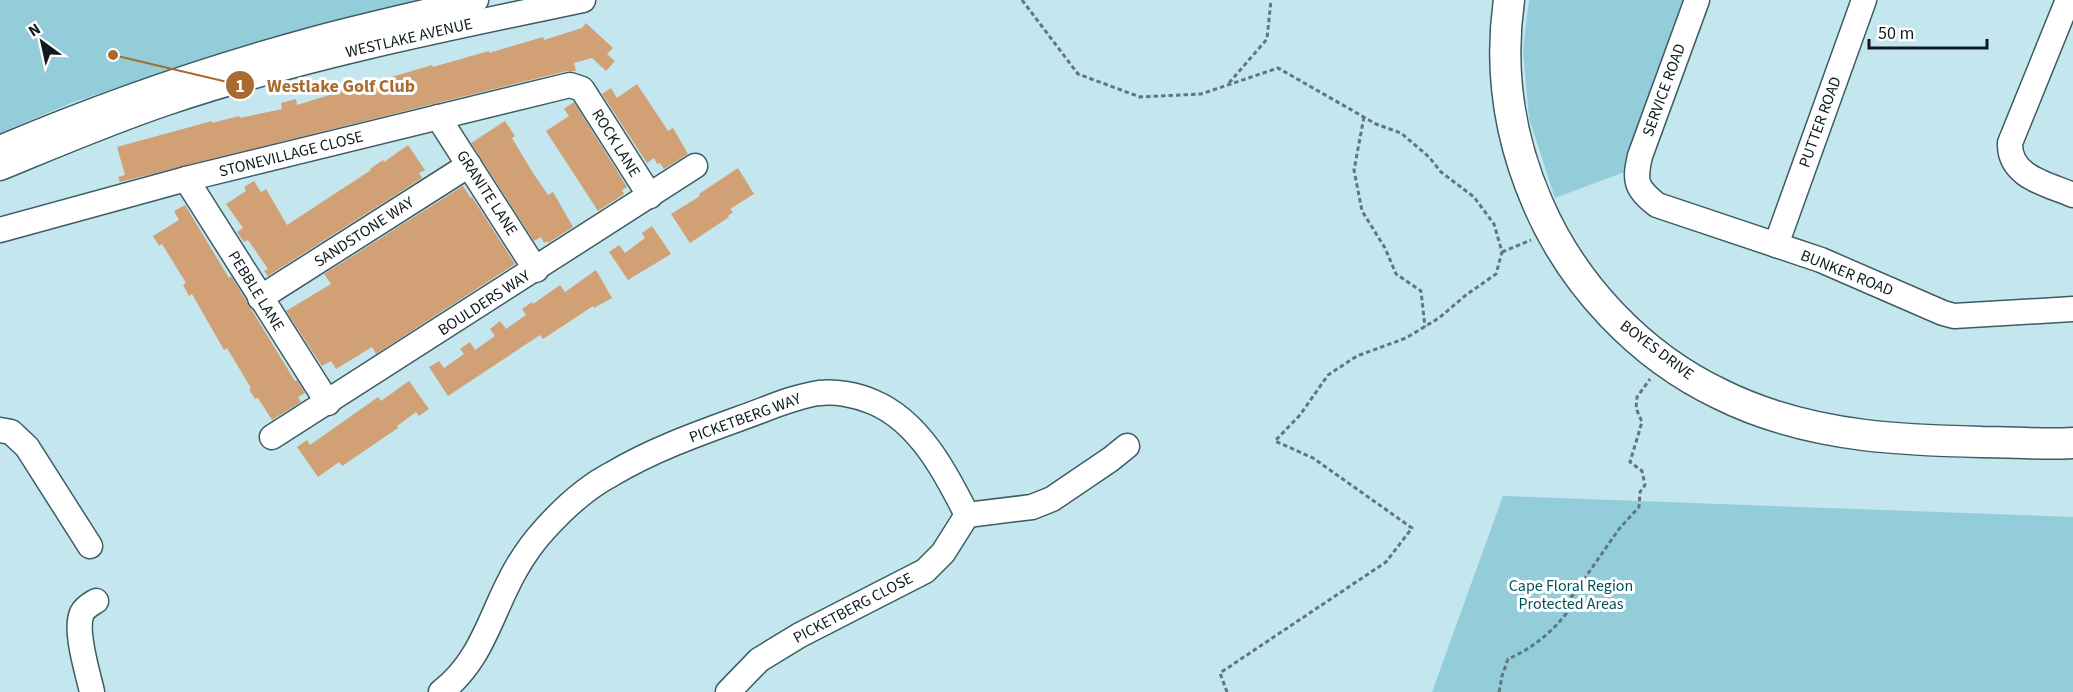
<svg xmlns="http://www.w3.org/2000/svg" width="2073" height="692" viewBox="0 0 2073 692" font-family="'Source Sans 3',sans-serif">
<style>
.green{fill:#92cdd9}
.building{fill:#d2a075}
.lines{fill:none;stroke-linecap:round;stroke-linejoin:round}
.minor-casing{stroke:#3d5c63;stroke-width:27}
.major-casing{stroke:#3d5c63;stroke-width:33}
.path{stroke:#61777c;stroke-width:3;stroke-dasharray:4.5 3;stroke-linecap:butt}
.minor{stroke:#fff;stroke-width:24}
.major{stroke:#fff;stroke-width:30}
.labels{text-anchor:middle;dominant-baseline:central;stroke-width:6;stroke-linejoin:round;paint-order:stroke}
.street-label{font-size:16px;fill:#0e1b1e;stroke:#fff}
.park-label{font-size:16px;fill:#03505b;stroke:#fff}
.leader{fill:none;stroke:#a96b30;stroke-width:2}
.callout-dot{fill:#a96b30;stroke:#fff;stroke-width:2}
.mark-label{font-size:18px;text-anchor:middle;font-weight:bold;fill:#fff}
.callout-label{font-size:18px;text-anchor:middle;font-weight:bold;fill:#a96b30;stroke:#fff;stroke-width:6;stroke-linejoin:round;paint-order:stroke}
</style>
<rect width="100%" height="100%" fill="#c4e6ee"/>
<g class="green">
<path d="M0 0H434L172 69 71 103 0 133Z"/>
<path d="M1529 0H1689L1627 171 1555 198 1529 118 1523 50Z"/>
<path d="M1503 496 2073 517V692H1432Z"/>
</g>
<g class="building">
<path d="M586 23 613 48 607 54 615 61 606 71 592 58 574 63 576 71H567L437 103 120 182 118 177 125 175 117 147 212 121V123L239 116 240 118 282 109 281 103 296 99 297 105 336 93 335 90 377 79 378 81 432 65 433 67 489 51V53L543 37 544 40 582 28Z"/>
<path d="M637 84 668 131 673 128 688 154 664 169 660 163 657 164 654 158 647 163 602 94 611 88 617 98Z"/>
<path d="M574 102 627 187 622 190 624 194 598 211 546 131 569 116 564 109Z"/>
<path d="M505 121 515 136 512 138 533 173 548 195 553 192 573 227 548 243 547 241 544 243 541 237 534 241 471 143Z"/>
<path d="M408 145 425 170 419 173 422 178 268 276 264 271 268 269 248 240 244 242 237 232 243 228 226 204 246 191 244 187 254 181 261 192 266 189 287 225 371 170 370 169 383 160 384 162Z"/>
<path d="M738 168 754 194 730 209 733 212 728 216 729 217 690 243 671 214 700 196 699 194Z"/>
<path d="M463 186 471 198 472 197 515 264 376 354 372 347 336 369 331 361 322 366 286 311 331 284 324 274Z"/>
<path d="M185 205 229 278 231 276 295 381 297 380 305 393 298 397 301 402 272 420 258 398 255 399 249 389 251 388 227 348 224 350 192 294 189 296 183 285 186 283 162 244 159 246 153 236 179 220 174 211Z"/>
<path d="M652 226 671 254 628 280 609 252 619 245 625 253 645 238 642 233Z"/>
<path d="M596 270 612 298 594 308 593 306 543 339 540 335 448 396 429 367 439 361 444 368 464 354 460 349 470 342 475 350 495 336 490 329 500 321 506 329 526 315 522 309 532 302 533 304 560 285 565 292Z"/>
<path d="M409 381 429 409 419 416 416 412 397 426 398 428 342 466 339 462 318 477 297 447 307 440 310 445 378 397 381 401Z"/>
</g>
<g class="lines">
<g class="minor-casing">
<g id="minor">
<path d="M1697 0 1640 156C1634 182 1636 188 1657 205L1821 260 1943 313 1954 316 2073 309"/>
<path d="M2068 0 2010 143C2009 177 2047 184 2073 195"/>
<path d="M438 117 536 270"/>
<path d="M0 148C101 105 205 69 311 40 366 25 421 13 476 0"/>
<path d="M0 168C56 145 112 121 169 102 304 57 444 29 583 0"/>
<path d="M186 179 328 403"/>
<path d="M0 230 186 179 570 85 582 89 650 196"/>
<path d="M1776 245 1864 0"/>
<path d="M260 298 469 165"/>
<path d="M0 430 11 432 27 447 90 546"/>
<path d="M272 437 695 166"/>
<path d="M967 515 1032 507 1052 499 1111 459 1127 446"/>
<path d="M92 692C88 673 74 631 82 613 85 607 91 604 96 601"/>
<path d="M441 692C483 660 491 612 516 569 524 555 534 541 545 529 564 508 587 487 612 474 652 450 697 434 741 418 767 409 792 397 819 393 836 391 857 395 873 402 919 421 946 473 967 515"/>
<path d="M728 692 759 660 800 635 925 571 943 553 967 515"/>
</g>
</g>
<g class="major-casing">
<path id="major" d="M1509 0C1499 70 1510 140 1538 204 1573 285 1640 356 1720 394 1764 416 1816 429 1864 435 1903 440 1943 441 1982 442 2012 442 2043 445 2073 443"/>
</g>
<g class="path">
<path d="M1022 0 1078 74 1140 97 1201 94 1278 68 1376 124 1401 133 1429 157 1441 172 1474 197 1494 224 1502 252 1496 274 1466 295 1439 318 1406 338 1357 356 1328 375 1300 415 1275 441 1313 458 1412 528 1386 562 1220 673 1227 692"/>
<path d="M1229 83 1267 39 1271 0"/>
<path d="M1364 117 1354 170 1362 211 1385 248 1396 274 1421 291 1425 327"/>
<path d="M1502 252 1531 240"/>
<path d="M1499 692 1502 676 1508 659C1531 649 1550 634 1566 614L1565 602 1579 590 1587 575 1619 529 1639 507 1640 492 1645 485 1642 471 1630 462 1642 422 1636 408 1637 397 1650 379"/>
</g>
<use href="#minor" class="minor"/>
<use href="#major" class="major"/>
</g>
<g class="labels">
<g class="street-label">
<text transform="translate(409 38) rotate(-13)">WESTLAKE AVENUE</text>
<text transform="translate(1664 90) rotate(-70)">SERVICE ROAD</text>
<text transform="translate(1820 122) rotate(-70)">PUTTER ROAD</text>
<text transform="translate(616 143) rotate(58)">ROCK LANE</text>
<text transform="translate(291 154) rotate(-14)">STONEVILLAGE CLOSE</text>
<text transform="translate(487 193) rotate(57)">GRANITE LANE</text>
<text transform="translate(364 232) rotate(-33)">SANDSTONE WAY</text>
<text transform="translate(1847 273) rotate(22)">BUNKER ROAD</text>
<text transform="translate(256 291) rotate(58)">PEBBLE LANE</text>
<text transform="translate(484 303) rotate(-33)">BOULDERS WAY</text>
<text transform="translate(1657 350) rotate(37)">BOYES DRIVE</text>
<text transform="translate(745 418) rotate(-20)">PICKETBERG WAY</text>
<text transform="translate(853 608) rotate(-28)">PICKETBERG CLOSE</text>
</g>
<g class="park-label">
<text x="1571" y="586">Cape Floral Region<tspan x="1571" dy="18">Protected Areas</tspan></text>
</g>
</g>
<path class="leader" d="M113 55L240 85"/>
<g class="callout-dot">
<circle cx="113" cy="55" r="6"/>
<circle cx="240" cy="85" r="15"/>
</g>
<g class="mark-label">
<text x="240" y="92">1</text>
</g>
<g class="callout-label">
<text x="341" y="92">Westlake Golf Club</text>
</g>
<g transform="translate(42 42) rotate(327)" stroke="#ffffff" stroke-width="4.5" paint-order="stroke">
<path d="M0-4.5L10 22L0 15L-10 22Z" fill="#0e1b1e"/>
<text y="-9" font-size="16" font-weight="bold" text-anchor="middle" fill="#0e1b1e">N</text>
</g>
<path d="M1869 39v9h118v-9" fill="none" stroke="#0e1b1e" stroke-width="3"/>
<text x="1878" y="39" font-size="18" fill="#0e1b1e" stroke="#ffffff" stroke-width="4.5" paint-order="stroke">50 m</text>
</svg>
